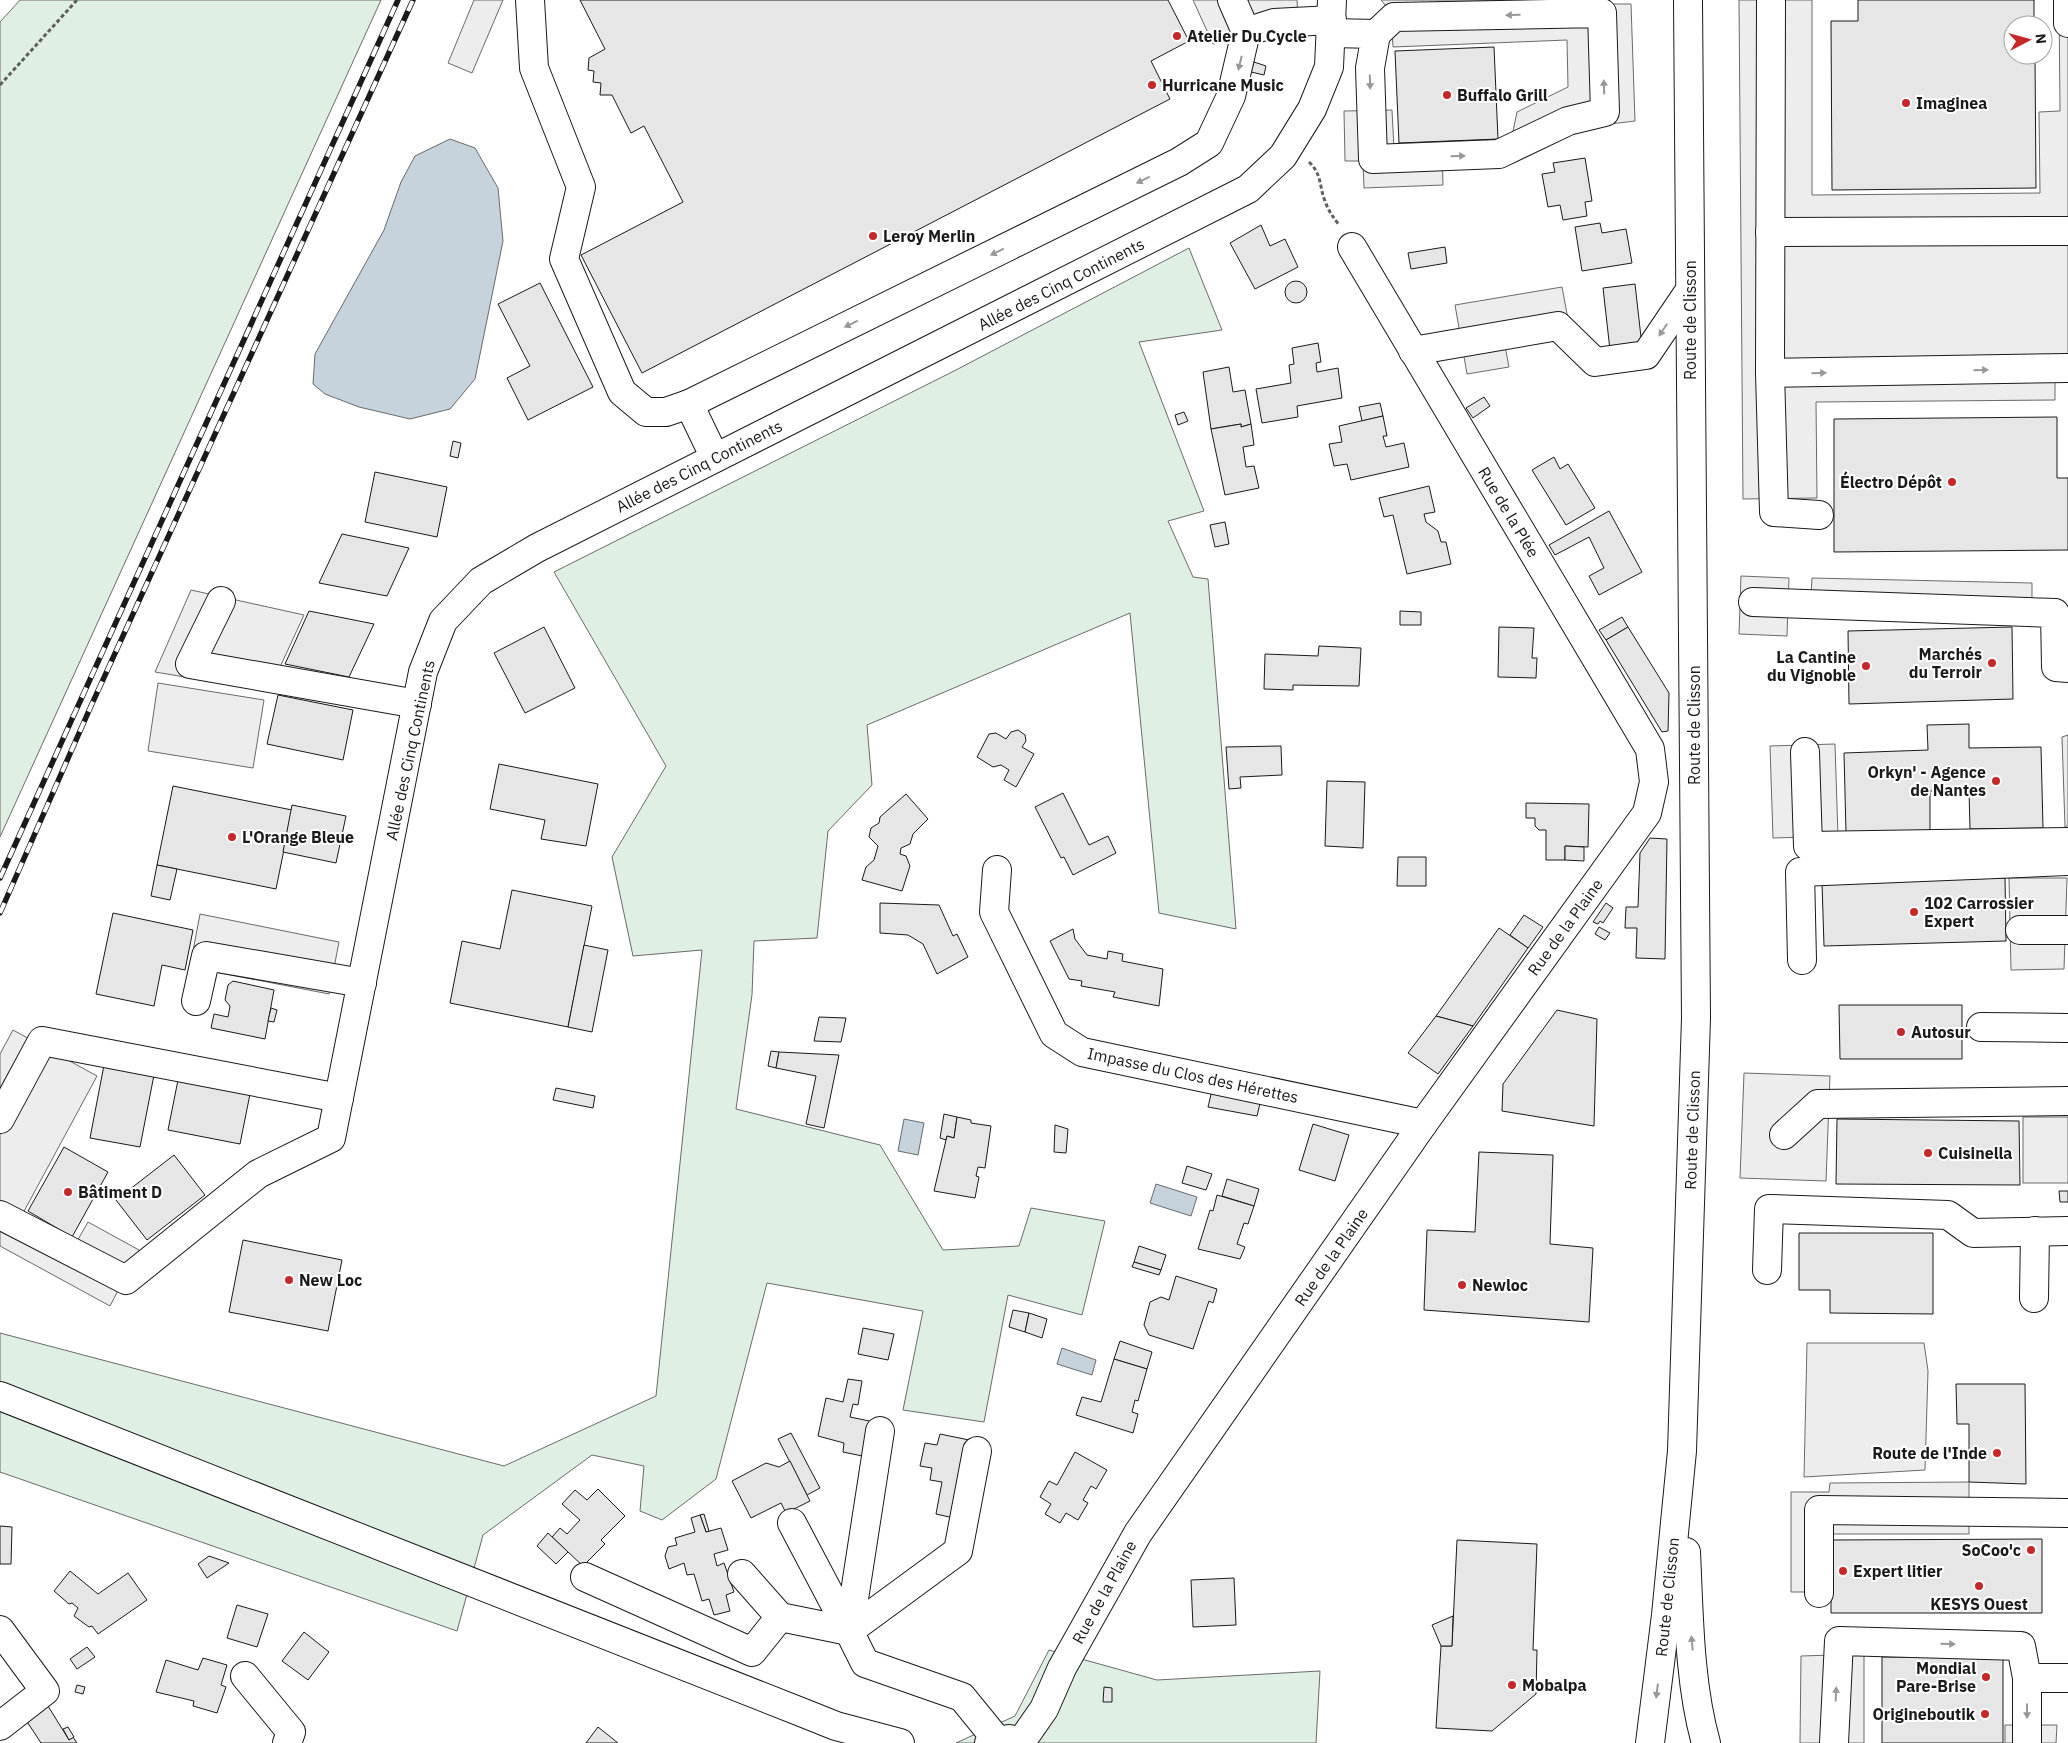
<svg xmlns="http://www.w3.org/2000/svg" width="2068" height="1743" viewBox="0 0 2068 1743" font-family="'IBM Plex Sans',sans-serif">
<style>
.green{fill:#e0efe3;stroke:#6a6a6a}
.parking{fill:#ededed;stroke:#6a6a6a}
.water{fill:#c6d2dc;stroke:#6a6a6a}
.building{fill:#e6e6e6;stroke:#1a1a1a}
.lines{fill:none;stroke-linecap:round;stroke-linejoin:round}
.minor-casing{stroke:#1a1a1a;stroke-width:30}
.major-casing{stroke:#1a1a1a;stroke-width:30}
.path{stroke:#5f5f5f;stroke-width:3;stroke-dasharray:4 2.5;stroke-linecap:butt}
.minor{stroke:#fff;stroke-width:28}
.major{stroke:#fff;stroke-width:28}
.rail-casing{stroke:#1a1a1a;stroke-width:5.5}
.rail{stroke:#fff;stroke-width:4;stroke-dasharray:11;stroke-linecap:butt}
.oneway{fill:#989898}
.poi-dot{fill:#c62828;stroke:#fff;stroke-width:2}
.labels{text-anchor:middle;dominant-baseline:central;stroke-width:4;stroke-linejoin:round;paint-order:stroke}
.poi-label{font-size:16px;font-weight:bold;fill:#1a1a1a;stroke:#fff;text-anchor:start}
.street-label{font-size:16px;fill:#1a1a1a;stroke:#fff}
</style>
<rect width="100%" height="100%" fill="#fff"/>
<g class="green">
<path d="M20 0H381L0 837V22Z"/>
<path d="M1189 248 1222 330 1139 342 1204 511 1168 521 1193 577 1208 579 1236 929 1159 913 1130 613 867 725 872 785 828 831 817 938 754 941 752 995 736 1109 880 1145 943 1250 1019 1246 1031 1208 1105 1221 1082 1315 1008 1295 984 1422 903 1410 923 1311 767 1283 716 1479 662 1520 640 1511 644 1466 592 1455 483 1535 457 1631 0 1472V1333L504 1466 656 1396 702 950 633 956 612 857 666 766 554 572 954 371Z"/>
<path d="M1049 1650 1157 1680 1320 1671 1316 1743H956L1015 1716Z"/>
</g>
<g class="parking">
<path d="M474 0H503L472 73 448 63Z"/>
<path d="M1193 0H1297L1299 35 1258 37 1213 44Z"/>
<path d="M1381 0H1604L1609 4H1631L1635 121 1512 136 1517 112 1568 87 1567 40 1393 47 1391 12Z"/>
<path d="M1739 0H1812V195L2040 193 2039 112 2060 111 2059 0H2068V380L2055 381V400L1816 402 1817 498 1743 499Z"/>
<path d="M1392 110 1394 149 1442 147 1443 185 1364 188 1363 161H1345L1344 111Z"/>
<path d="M1562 287 1571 335 1505 346 1509 367 1467 374 1455 305Z"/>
<path d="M1741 576 1789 578 1787 636 1739 634Z"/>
<path d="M1812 578 2032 583V600L1811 595Z"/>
<path d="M191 590 304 615 269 691 155 672Z"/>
<path d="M158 683 264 700 253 768 148 751Z"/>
<path d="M2068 735V825L2065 827 2062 737Z"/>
<path d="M1835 744 1838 836 1773 838 1770 746Z"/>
<path d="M2009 878H2067L2064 969 2011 970Z"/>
<path d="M200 914 339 942 329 994 190 967Z"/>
<path d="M13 1030 97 1076 22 1215 76 1243 88 1222 139 1250 110 1306 0 1246V1054Z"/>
<path d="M1744 1073 1830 1076 1826 1181 1740 1178Z"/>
<rect x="2023" y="1117" width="45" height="66"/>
<path d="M1807 1343H1924L1928 1371 1925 1470 1804 1477Z"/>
<path d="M1969 1482V1534H1827V1592H1791V1492H1829L1830 1483Z"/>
<path d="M1864 1654V1743H1800L1801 1656Z"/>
<path d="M2005 1725H2057L2056 1743H2005Z"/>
</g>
<g class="water">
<path d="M450 139 475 148 498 188 503 241 475 379 450 409 410 419 359 407 325 394 313 384 315 354 384 230 401 182 415 156Z"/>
<path d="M904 1119 924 1123 918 1155 898 1151Z"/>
<path d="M1156 1184 1197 1197 1191 1216 1150 1203Z"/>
<path d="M1062 1348 1096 1360 1092 1375 1057 1364Z"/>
</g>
<g class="building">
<path d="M580 0H1168L1189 41 1151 61 1170 99 642 373 581 255 683 202 644 126 631 133 612 95H600L601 83 593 82 594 71 588 70 589 58 605 49Z"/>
<path d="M1858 0H2034V25H2013V55H2035L2036 188 1832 190 1831 21H1858Z"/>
<path d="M1494 47 1498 139 1399 143 1395 51Z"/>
<path d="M1254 62 1266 66 1264 75 1251 72Z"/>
<path d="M1585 158 1592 201 1585 202 1587 216 1563 220 1560 205 1548 207 1542 174 1555 172 1553 163Z"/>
<path d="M1600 223 1602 233 1626 229 1632 263 1582 271 1575 227Z"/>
<path d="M1261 225 1270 246 1285 239 1298 267 1255 289 1230 243Z"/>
<path d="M1445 247 1447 263 1411 269 1408 253Z"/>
<circle cx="1296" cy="292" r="11"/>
<path d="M540 283 593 387 528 420 507 378 530 366 498 304Z"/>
<path d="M1635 284 1642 346 1610 350 1603 288Z"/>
<path d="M1318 343 1321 362 1316 363 1317 372 1338 368 1342 398 1297 406 1298 417 1262 423 1256 389 1291 383 1289 365 1294 364 1292 348Z"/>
<path d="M1229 367 1233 392 1245 390 1251 424 1241 427V424L1211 429 1203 372Z"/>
<path d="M1484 397 1490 406 1473 418 1466 408Z"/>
<path d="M1380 403 1383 416 1362 421 1359 407Z"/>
<path d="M1184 412 1188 421 1178 425 1175 415Z"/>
<path d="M1383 416 1387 436H1383L1386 447 1404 443 1409 467 1351 480 1347 464 1334 466 1329 444 1342 442 1339 426Z"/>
<path d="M2057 417V478H2068V550L1834 552V419Z"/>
<path d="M1241 424V427L1251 424 1254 445 1243 447 1246 467 1254 466 1259 488 1225 495 1211 429Z"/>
<path d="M453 441 461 443 458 458 450 456Z"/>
<path d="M1554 457 1560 469 1568 464 1595 508 1566 525 1532 470Z"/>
<path d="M375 472 447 487 437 537 365 522Z"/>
<path d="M1429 486 1435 512 1424 514 1426 522 1438 531 1441 542H1446L1451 564 1407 574 1393 515 1384 517 1379 498Z"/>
<path d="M1609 511 1642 572 1599 595 1589 576 1604 568 1589 537 1555 555 1549 545Z"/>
<path d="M1225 522 1229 544 1215 547 1210 525Z"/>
<path d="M342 534 409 548 387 596 319 583Z"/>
<path d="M309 611 374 624 349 677 285 664Z"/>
<path d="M1400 611 1421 612V625H1400Z"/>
<path d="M1622 617 1628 627 1606 640 1599 630Z"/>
<path d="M544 627 575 688 525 713 494 653Z"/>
<path d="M1499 627 1534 628 1532 658H1537L1536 678 1498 677Z"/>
<path d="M1628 627 1669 693 1668 731 1662 732 1606 640Z"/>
<path d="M2012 627 2013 699 1849 704 1848 631Z"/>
<path d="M1319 646 1361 648 1359 686 1293 685V690L1264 689 1265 654 1318 656Z"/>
<path d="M278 695 353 710 343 760 267 744Z"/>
<path d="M1969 724V748L2041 747 2043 828 1970 829 1969 791H1930V832L1846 833 1844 753 1928 750 1927 725Z"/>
<path d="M1018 730 1025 735 1026 741 1022 747 1034 754 1016 787 1004 780 1009 770 1001 765 993 767 977 757 989 734 996 733 1006 739 1011 732Z"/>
<path d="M1281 746 1282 775 1240 777 1241 788 1229 789 1226 747Z"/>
<path d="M499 764 598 784 586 846 541 839 545 820 490 809Z"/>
<path d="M1327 781 1365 782 1363 848 1325 846Z"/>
<path d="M173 786 292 810 276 889 157 865Z"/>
<path d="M1063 793 1089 845 1108 836 1116 853 1073 875 1064 857 1061 858 1035 807Z"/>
<path d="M906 794 928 819 913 834 910 844 901 848 900 854 906 856 910 866 902 891 862 880 866 867 874 860 878 846 869 837 871 828 879 823 880 817Z"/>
<path d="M1526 803 1589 804 1588 847 1565 846V860H1546V830H1539L1535 826V818H1526Z"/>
<path d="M292 805 346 816 336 863 283 852Z"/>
<path d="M1650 838 1667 839 1665 959 1636 958 1637 928H1625L1626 907H1638L1640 853Z"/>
<path d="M1565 846 1584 847V861L1565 860Z"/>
<path d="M1398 857H1426V886H1397Z"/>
<path d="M157 865 177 869 170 900 151 896Z"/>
<path d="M2005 878 2006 941 1824 946 1822 883Z"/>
<path d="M512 890 592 906 568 1027 450 1003 462 941 500 949Z"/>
<path d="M880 903 939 905 953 936 957 934 968 957 937 974 923 944 908 935 880 933Z"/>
<path d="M1606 903 1613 908 1603 923 1600 921 1598 924 1593 922Z"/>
<path d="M113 913 193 930 185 970 162 965 154 1006 96 994Z"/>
<path d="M1524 915 1543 927 1528 948 1510 935Z"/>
<path d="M1599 927 1610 933 1605 940 1595 934Z"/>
<path d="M1499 928 1528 948 1473 1026 1436 1016Z"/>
<path d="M1073 929 1075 939 1087 955 1107 959 1108 951 1123 954 1122 961 1163 969 1159 1006 1113 997 1115 992 1081 986 1082 981 1069 979 1050 941Z"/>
<path d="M584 945 608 950 592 1032 568 1027Z"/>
<path d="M233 981 274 990 265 1039 211 1028 214 1014 228 1017 230 1006 225 1000 228 985Z"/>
<path d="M1839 1005H1962V1059H1840Z"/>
<path d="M271 1008 277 1010 274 1022 268 1021Z"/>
<path d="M1557 1010 1597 1019 1594 1126 1502 1111 1503 1084Z"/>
<path d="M1436 1016 1473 1026 1438 1074 1408 1053Z"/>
<path d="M819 1017 846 1018 841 1042 814 1041Z"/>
<path d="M771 1051 779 1052 776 1068 768 1066Z"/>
<path d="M779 1052 839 1055 824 1128 806 1124 816 1076 776 1068Z"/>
<path d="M104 1065 154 1075 140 1147 90 1138Z"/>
<path d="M178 1080 250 1094 240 1144 168 1130Z"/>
<path d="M556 1088 595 1096 593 1108 553 1100Z"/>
<path d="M1212 1090 1261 1099 1257 1116 1208 1107Z"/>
<path d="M944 1114 957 1117 954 1138 947 1136 946 1140 940 1138Z"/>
<path d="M957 1117 971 1120V1123L991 1126 985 1168 978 1167 976 1176 979 1177 975 1198 934 1191 947 1136 954 1138Z"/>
<path d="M1837 1119 2019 1121 2020 1185 1836 1184Z"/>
<path d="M1313 1124 1349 1135 1335 1181 1299 1170Z"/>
<path d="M1055 1125 1068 1129 1066 1153 1054 1152Z"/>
<path d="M64 1147 108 1172 72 1237 28 1211Z"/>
<path d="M1479 1152 1553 1155 1550 1244 1593 1248 1589 1322 1424 1310 1427 1230 1475 1232Z"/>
<path d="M174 1155 205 1195 147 1240 116 1200Z"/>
<path d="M1187 1166 1212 1174 1206 1190 1182 1183Z"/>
<path d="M1227 1179 1259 1189 1254 1206 1222 1196Z"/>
<path d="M2059 1191H2068V1202H2060Z"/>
<path d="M1217 1195 1254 1206 1248 1224 1244 1223 1237 1244 1245 1247 1240 1259 1198 1249 1210 1210 1213 1211Z"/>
<path d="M1799 1233H1933V1314L1830 1313V1290H1799Z"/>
<path d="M243 1240 342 1260 328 1331 229 1312Z"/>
<path d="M1139 1246 1166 1255 1161 1270 1134 1262Z"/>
<path d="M1134 1262 1161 1270 1159 1275 1132 1267Z"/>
<path d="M1176 1276 1217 1289 1213 1303 1209 1301 1193 1349 1149 1335 1144 1325 1150 1302 1161 1297 1169 1300Z"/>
<path d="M1013 1310 1029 1313 1025 1332 1009 1327Z"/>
<path d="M1029 1313 1047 1319 1042 1338 1025 1332Z"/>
<path d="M863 1328 894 1334 888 1360 858 1354Z"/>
<path d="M1120 1341 1152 1352 1147 1369 1114 1359Z"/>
<path d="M1114 1359 1147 1369 1138 1401 1135 1400 1132 1412 1138 1414 1133 1433 1076 1415 1082 1397 1101 1402Z"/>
<path d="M848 1379 862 1381 858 1405 853 1404 850 1417 879 1423 872 1458 843 1452 844 1443 818 1436 826 1398 843 1402Z"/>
<path d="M1956 1384H2025L2026 1484 1969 1482V1424H1957Z"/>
<path d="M791 1433 820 1488 807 1495 778 1439Z"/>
<path d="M940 1434 974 1441 958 1519 936 1514 942 1482 930 1480 932 1468 920 1466 925 1443 937 1445Z"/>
<path d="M1075 1452 1107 1470 1096 1489 1091 1486 1083 1500 1088 1503 1078 1520 1066 1513 1060 1523 1045 1514 1051 1504 1040 1497 1049 1481 1057 1485Z"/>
<path d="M790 1461 810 1501 786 1513 781 1503 751 1518 732 1481 766 1463 779 1467Z"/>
<path d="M598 1489 625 1516 601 1540 605 1544 583 1566 552 1537 560 1528 567 1534 580 1520 562 1504 575 1490 587 1500Z"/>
<path d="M704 1514 709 1531 706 1532 700 1515Z"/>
<path d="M700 1515 706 1532 721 1528 728 1550 714 1554 717 1566 724 1563 734 1592 726 1595 730 1611 714 1615 709 1599 702 1601 694 1574 687 1575 684 1563 669 1569 665 1556 668 1547 677 1545 675 1538 695 1532 691 1518Z"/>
<path d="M0 1526 12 1527 11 1564H0Z"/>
<path d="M548 1533 568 1552 556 1564 537 1546Z"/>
<path d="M2042 1539V1613H1831V1540Z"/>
<path d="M1457 1540 1537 1544 1533 1650H1537L1536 1694 1492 1731 1436 1728 1441 1646H1452Z"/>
<path d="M209 1556 229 1563 207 1578 198 1564Z"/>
<path d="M70 1571 98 1594 128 1573 147 1600 98 1634 92 1626 89 1627 74 1616 78 1608 72 1603 69 1604 54 1591Z"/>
<path d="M1234 1578 1236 1625 1193 1627 1191 1580Z"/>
<path d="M237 1605 268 1614 257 1647 227 1638Z"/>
<path d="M1453 1616 1452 1646H1441L1432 1625Z"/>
<path d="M304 1632 329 1652 308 1680 282 1661Z"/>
<path d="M87 1647 95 1657 77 1669 70 1659Z"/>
<rect x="1882" y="1657" width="121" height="86"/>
<path d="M203 1658 227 1665 221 1685 226 1687 217 1713 193 1706 194 1701 156 1692 166 1660 198 1670Z"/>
<path d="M77 1685 85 1687 83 1694 75 1692Z"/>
<path d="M1104 1687 1112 1688V1702H1103Z"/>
<path d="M48 1706 69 1740 73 1737 77 1743H41L26 1720Z"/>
<path d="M68 1727 74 1737 69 1740 63 1729Z"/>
<path d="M598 1727 618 1743H586Z"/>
</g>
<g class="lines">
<g class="minor-casing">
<g id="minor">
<path d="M530 0 534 68 581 187 564 259 622 392 646 412H666L689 404"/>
<path d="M1232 0 1246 32"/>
<path d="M1771 0 1770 373 1774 512 1819 515"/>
<path d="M2068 0V23"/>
<path d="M1331 33 1376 34 1394 17 1602 13 1605 112 1568 121 1499 154 1373 159 1370 68 1376 34"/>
<path d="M1770 232 2068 231"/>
<path d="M1413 351 1558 326 1595 362 1646 355 1690 290"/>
<path d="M1770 373 2068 368"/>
<path d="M715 458 689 404 1179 162 1209 143 1231 96 1246 32 1274 23 1332 20"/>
<path d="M221 601 190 664 417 704"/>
<path d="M1753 602 2055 613 2056 667 2068 668"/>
<path d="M1805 752 1808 846 2068 842"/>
<path d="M997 870 994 912 1054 1034 1082 1052 1423 1124"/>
<path d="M2020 930H2068"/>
<path d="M1802 960 1800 872 2068 861"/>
<path d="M196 1001 206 956 362 983"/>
<path d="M1981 1027 2068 1028"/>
<path d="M0 1119 42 1041 339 1098"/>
<path d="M1784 1135 1818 1104 2068 1101"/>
<path d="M0 1215 126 1280 258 1174 331 1138 423 672 443 621 481 581 537 548 1248 189 1283 156 1312 109 1329 67 1332 0"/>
<path d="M1767 1270 1769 1209 1948 1215 1973 1233 2068 1231"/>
<path d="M2034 1298 2035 1231"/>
<path d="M792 1523 849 1631 880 1431"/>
<path d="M742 1574 780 1617"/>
<path d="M585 1577 752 1652 780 1617 849 1631 958 1551 977 1451"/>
<path d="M1819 1593V1510L2068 1513"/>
<path d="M0 1630 45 1691 0 1726"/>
<path d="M849 1631 865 1663 962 1697 997 1740"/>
<path d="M245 1676 291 1732 287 1743"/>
<path d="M2027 1678H2068"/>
<path d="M1021 1742 1044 1709 1062 1668 1138 1533 1423 1124 1647 813 1654 782 1650 749 1352 247"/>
<path d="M1834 1743 1839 1641 2021 1646 2027 1678V1743"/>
</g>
</g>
<g class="major-casing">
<g id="major">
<path d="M0 1396 806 1714 836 1726 900 1743"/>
<path d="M1686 1552C1689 1614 1689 1683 1706 1743"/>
<path d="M989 1743 1009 1739 1023 1743"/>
<path d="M1650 1743 1666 1615 1682 1451 1696 1018 1688 0"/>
</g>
</g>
<g class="path">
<path d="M0 85 77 0"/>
<path d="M1309 162C1322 174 1319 186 1325 201 1328 210 1333 217 1339 225"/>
</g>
<use href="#minor" class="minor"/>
<use href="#major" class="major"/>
<g class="rail-casing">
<g id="rail">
<path d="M0 878 398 0"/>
<path d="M0 913 91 706 413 0"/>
</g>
</g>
<use href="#rail" class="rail"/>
</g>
<defs><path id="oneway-solid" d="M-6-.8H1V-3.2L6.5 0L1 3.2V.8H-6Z" transform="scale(1.25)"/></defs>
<g class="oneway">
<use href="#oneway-solid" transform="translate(1513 15) rotate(179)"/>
<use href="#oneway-solid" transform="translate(1240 63) rotate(104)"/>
<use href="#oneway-solid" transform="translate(1370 82) rotate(88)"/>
<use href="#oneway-solid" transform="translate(1604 87) rotate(-92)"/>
<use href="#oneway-solid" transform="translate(1458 156) rotate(-2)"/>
<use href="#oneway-solid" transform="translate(1143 180) rotate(154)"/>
<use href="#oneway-solid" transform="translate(997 252) rotate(154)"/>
<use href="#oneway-solid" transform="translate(851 324) rotate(154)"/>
<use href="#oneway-solid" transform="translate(1663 330) rotate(124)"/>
<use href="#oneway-solid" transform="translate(1981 370) rotate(-1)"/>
<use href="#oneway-solid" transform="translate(1819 373) rotate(-1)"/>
<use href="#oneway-solid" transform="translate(1692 1643) rotate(-96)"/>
<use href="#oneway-solid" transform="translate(1948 1644) rotate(1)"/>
<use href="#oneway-solid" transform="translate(1657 1691) rotate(97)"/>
<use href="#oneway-solid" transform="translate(1836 1694) rotate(-87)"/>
<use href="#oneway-solid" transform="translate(2027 1711) rotate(90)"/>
</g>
<g class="poi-dot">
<circle cx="1177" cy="36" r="5"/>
<circle cx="1152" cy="85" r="5"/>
<circle cx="1447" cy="95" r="5"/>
<circle cx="1906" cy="103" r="5"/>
<circle cx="873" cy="236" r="5"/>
<circle cx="1952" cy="482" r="5"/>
<circle cx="1992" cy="663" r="5"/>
<circle cx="1866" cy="666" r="5"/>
<circle cx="1996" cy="781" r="5"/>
<circle cx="232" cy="837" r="5"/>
<circle cx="1914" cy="912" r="5"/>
<circle cx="1901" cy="1032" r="5"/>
<circle cx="1928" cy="1153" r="5"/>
<circle cx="68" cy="1192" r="5"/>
<circle cx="289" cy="1280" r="5"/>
<circle cx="1462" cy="1285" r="5"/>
<circle cx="1997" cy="1453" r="5"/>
<circle cx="2031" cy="1550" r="5"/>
<circle cx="1843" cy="1571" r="5"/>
<circle cx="1979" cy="1586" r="5"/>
<circle cx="1986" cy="1677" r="5"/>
<circle cx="1512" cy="1685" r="5"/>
<circle cx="1985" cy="1714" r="5"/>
</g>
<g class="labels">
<g class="poi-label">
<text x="1187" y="36">Atelier Du Cycle</text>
<text x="1162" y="85">Hurricane Music</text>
<text x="1457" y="95">Buffalo Grill</text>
<text x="1916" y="103">Imaginea</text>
<text x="883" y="236">Leroy Merlin</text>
<text x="1942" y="482" text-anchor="end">Électro Dépôt</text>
<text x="1982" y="654" text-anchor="end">Marchés<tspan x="1982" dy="18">du Terroir</tspan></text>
<text x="1856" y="657" text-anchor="end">La Cantine<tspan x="1856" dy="18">du Vignoble</tspan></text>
<text x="1986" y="772" text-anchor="end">Orkyn' - Agence<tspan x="1986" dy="18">de Nantes</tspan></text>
<text x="242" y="837">L'Orange Bleue</text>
<text x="1924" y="903">102 Carrossier<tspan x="1924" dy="18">Expert</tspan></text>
<text x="1911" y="1032">Autosur</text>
<text x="1938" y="1153">Cuisinella</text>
<text x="78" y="1192">Bâtiment D</text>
<text x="299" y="1280">New Loc</text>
<text x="1472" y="1285">Newloc</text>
<text x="1987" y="1453" text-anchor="end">Route de l'Inde</text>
<text x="2021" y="1550" text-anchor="end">SoCoo'c</text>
<text x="1853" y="1571">Expert litier</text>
<text x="1979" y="1604" text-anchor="middle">KESYS Ouest</text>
<text x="1976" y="1668" text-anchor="end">Mondial<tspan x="1976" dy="18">Pare-Brise</tspan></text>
<text x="1522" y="1685">Mobalpa</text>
<text x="1975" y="1714" text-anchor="end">Origineboutik</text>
</g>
<g class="street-label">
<text transform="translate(1061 284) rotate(-27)">Allée des Cinq Continents</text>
<text transform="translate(1690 320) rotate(-90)">Route de Clisson</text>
<text transform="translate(699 466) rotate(-27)">Allée des Cinq Continents</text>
<text transform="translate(1509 512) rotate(59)">Rue de la Plée</text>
<text transform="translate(1694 725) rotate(-90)">Route de Clisson</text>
<text transform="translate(410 750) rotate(-78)">Allée des Cinq Continents</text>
<text transform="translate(1565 927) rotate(-54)">Rue de la Plaine</text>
<text transform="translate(1193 1075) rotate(12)">Impasse du Clos des Hérettes</text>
<text transform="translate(1692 1130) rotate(-88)">Route de Clisson</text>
<text transform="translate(1331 1257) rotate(-55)">Rue de la Plaine</text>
<text transform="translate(1104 1592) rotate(-61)">Rue de la Plaine</text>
<text transform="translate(1667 1597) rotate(-84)">Route de Clisson</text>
</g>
</g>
<g transform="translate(2028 40) rotate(84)"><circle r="24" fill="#ffffff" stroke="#a3a3a3"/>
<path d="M0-4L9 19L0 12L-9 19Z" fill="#c62828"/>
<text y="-8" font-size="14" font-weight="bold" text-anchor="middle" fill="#1a1a1a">N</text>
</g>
</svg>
